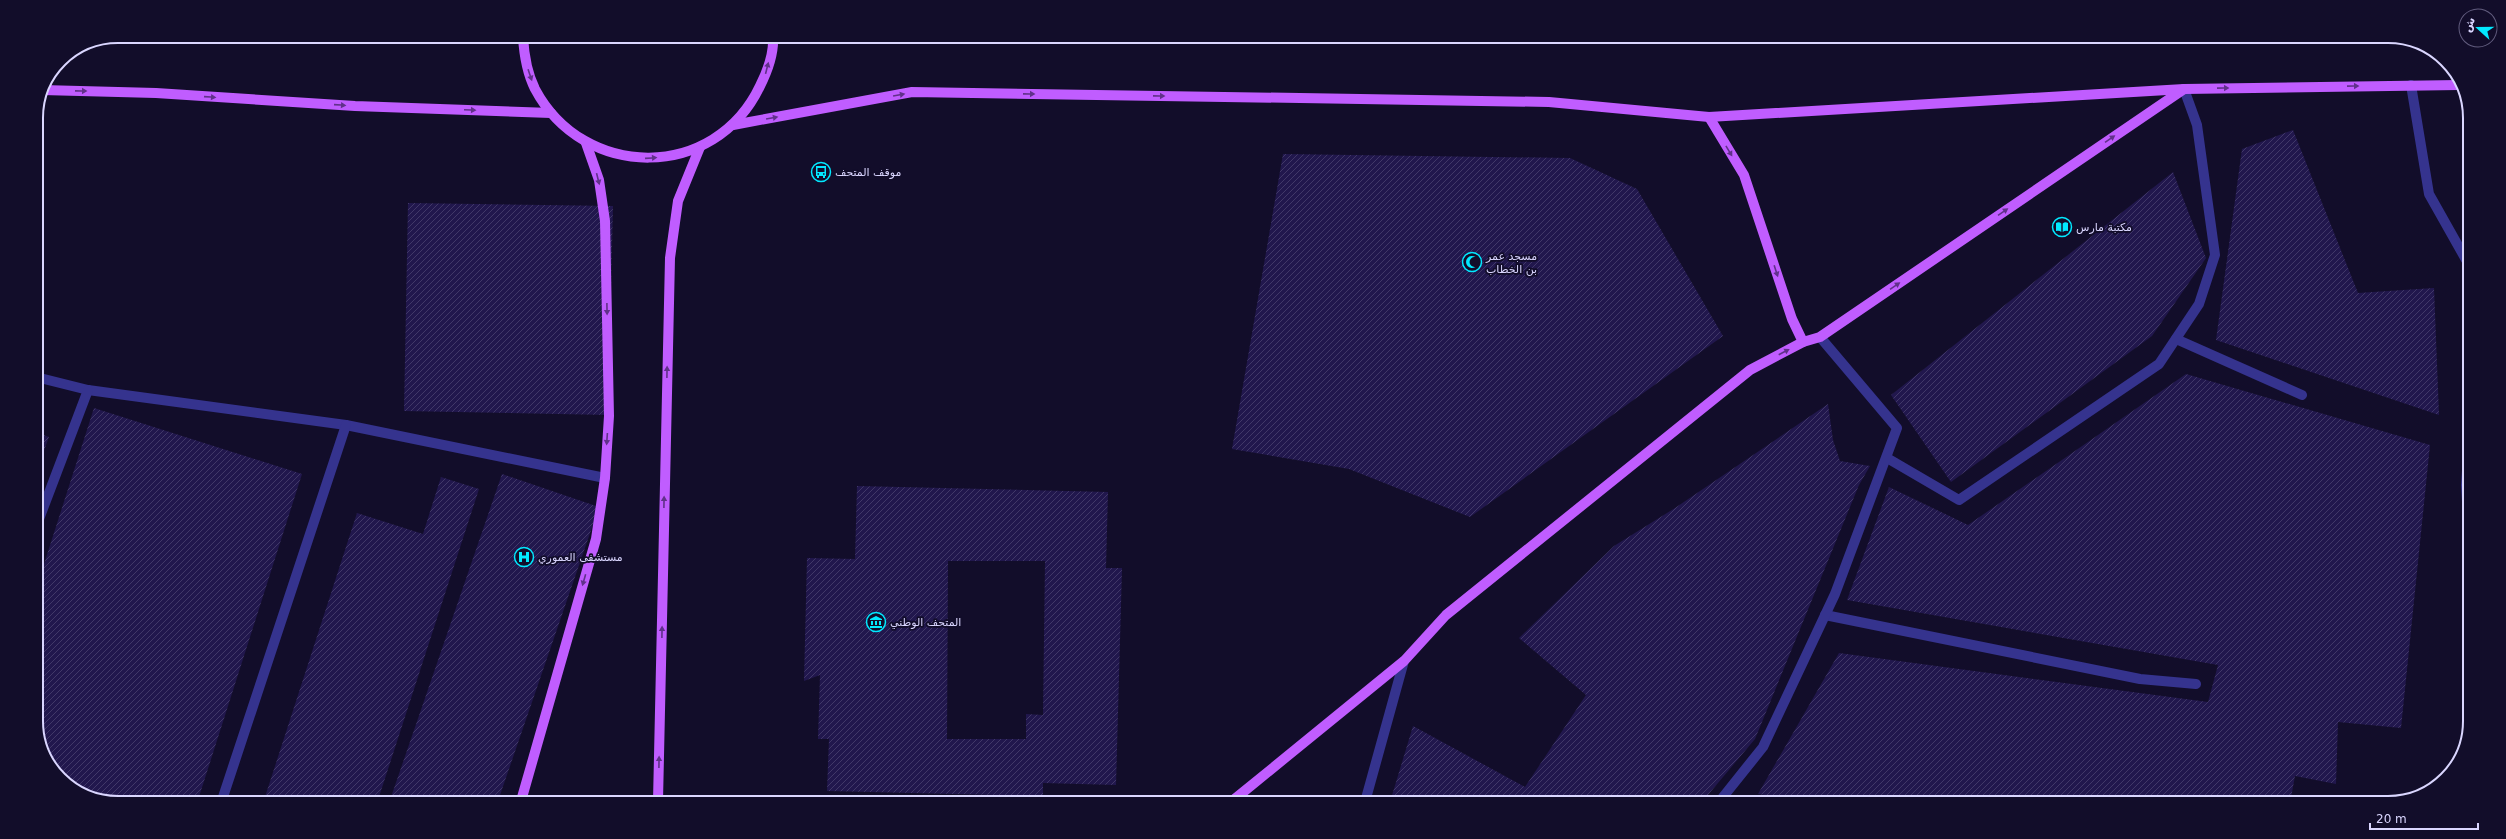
<svg xmlns="http://www.w3.org/2000/svg" width="2506" height="839" viewBox="0 0 2506 839" font-family="'DejaVu Sans',Vazirmatn,sans-serif">
<style>
.building{fill:url(#building-hatch);fill-rule:evenodd}
.lines{fill:none;stroke-linecap:round;stroke-linejoin:round}
.minor{stroke:#35338e;stroke-width:10}
.major{stroke:#c05dff;stroke-width:10}
.oneway{fill:#60318a}
.labels{text-anchor:middle;dominant-baseline:central;stroke-width:3.5;stroke-linejoin:round;paint-order:stroke}
.poi-label{font-size:11px;fill:#dad6ff;stroke:#120d2a;text-anchor:start}
.rim{fill:none;stroke:#dad6ff;stroke-width:2}
</style>
<defs>
<pattern id="building-hatch" width="6" height="6" patternUnits="userSpaceOnUse"><rect width="6" height="6" fill="#21174d"/><path d="M-1 1l2-2M0 6l6-6M5 7l2-2" fill="none" stroke="#413868"/></pattern>
</defs>
<rect width="100%" height="100%" fill="#120d2a"/>
<g class="building">
<path d="M2293 130 2358 293 2434 288 2439 415 2216 340 2242 149Z"/>
<path d="M1283 154 1570 158 1637 189 1723 336 1470 517 1349 469 1232 449Z"/>
<path d="M2173 172 2206 258 2152 336 1951 482 1891 395Z"/>
<path d="M408 203 613 206 608 415 404 411Z"/>
<path d="M2186 374 2430 445 2401 728 2338 722 2336 784 2295 776 2290 803 1807 802 1758 794 1839 653 2208 702 2218 665 1847 600 1889 487 1968 525Z"/>
<path d="M1828 404 1833 440 1840 461 1870 466 1859 485 1755 739 1702 802H1390L1413 726 1525 787 1586 695 1519 638 1614 546 1675 508Z"/>
<path d="M94 408 302 474 198 800H97L53 771 36 726V589Z"/>
<path d="M36 432 49 437 36 472Z"/>
<path d="M502 474 599 507 498 801 390 800Z"/>
<path d="M441 477 479 489 378 800H264L357 513 423 534Z"/>
<path d="M857 486 1108 492 1106 568H1122L1116 785 1043 783V796L827 791 829 739H818L820 675 804 681 807 558 855 559ZM948 561H1045L1043 715 1026 714V739H947Z"/>
</g>
<g class="lines">
<g class="minor">
<path d="M2411 85 2429 194 2469 265"/>
<path d="M2176 339 2302 395"/>
<path d="M36 377 88 390 346 425 605 478"/>
<path d="M1887 458 1959 500 2159 364 2199 304 2215 255 2197 125 2184 89"/>
<path d="M2468 518 2466 485 2468 456"/>
<path d="M36 527 88 390"/>
<path d="M1825 615 2140 679 2196 684"/>
<path d="M222 800 346 425"/>
<path d="M1721 800 1736 802"/>
<path d="M1365 802 1404 661"/>
<path d="M1719 802 1763 747 1835 594 1897 428 1820 337"/>
</g>
<g class="major">
<path d="M523 37C524 54 527 73 535 89 584 181 715 181 760 86 767 72 774 53 773 37"/>
<path d="M1655 38H1846"/>
<path d="M42 90 156 93 355 106 551 113"/>
<path d="M1709 117 1744 175 1792 319 1803 342"/>
<path d="M733 125 912 92 1549 102 1709 117 2184 89 2459 85"/>
<path d="M521 801 596 539 605 478 609 416 605 221 599 180 586 143"/>
<path d="M658 801 670 258 678 201 700 147"/>
<path d="M1231 802 1404 661 1446 615 1750 370 1803 342 1820 337 2184 89"/>
</g>
</g>
<defs><path id="oneway-solid" d="M-6-.8H1V-3.2L6.5 0L1 3.2V.8H-6Z"/></defs>
<g class="oneway">
<use href="#oneway-solid" transform="translate(767 68) rotate(-76)"/>
<use href="#oneway-solid" transform="translate(530 75) rotate(71)"/>
<use href="#oneway-solid" transform="translate(2353 86) rotate(-1)"/>
<use href="#oneway-solid" transform="translate(2223 88) rotate(-1)"/>
<use href="#oneway-solid" transform="translate(81 91) rotate(1)"/>
<use href="#oneway-solid" transform="translate(1029 94) rotate(1)"/>
<use href="#oneway-solid" transform="translate(899 95) rotate(-10)"/>
<use href="#oneway-solid" transform="translate(1159 96) rotate(1)"/>
<use href="#oneway-solid" transform="translate(210 97) rotate(4)"/>
<use href="#oneway-solid" transform="translate(340 105) rotate(4)"/>
<use href="#oneway-solid" transform="translate(470 110) rotate(2)"/>
<use href="#oneway-solid" transform="translate(772 118) rotate(-10)"/>
<use href="#oneway-solid" transform="translate(2110 139) rotate(-34)"/>
<use href="#oneway-solid" transform="translate(1729 151) rotate(59)"/>
<use href="#oneway-solid" transform="translate(651 158) rotate(-4)"/>
<use href="#oneway-solid" transform="translate(598 179) rotate(76)"/>
<use href="#oneway-solid" transform="translate(2003 212) rotate(-34)"/>
<use href="#oneway-solid" transform="translate(1776 271) rotate(72)"/>
<use href="#oneway-solid" transform="translate(1895 286) rotate(-34)"/>
<use href="#oneway-solid" transform="translate(607 309) rotate(89)"/>
<use href="#oneway-solid" transform="translate(1784 352) rotate(-28)"/>
<use href="#oneway-solid" transform="translate(667 372) rotate(-89)"/>
<use href="#oneway-solid" transform="translate(607 439) rotate(94)"/>
<use href="#oneway-solid" transform="translate(664 502) rotate(-89)"/>
<use href="#oneway-solid" transform="translate(584 580) rotate(106)"/>
<use href="#oneway-solid" transform="translate(662 632) rotate(-89)"/>
<use href="#oneway-solid" transform="translate(659 762) rotate(-89)"/>
</g>
<defs>
<g id="bus-ring" transform="scale(1)"><circle r="9.5" fill="#120d2a" stroke="#02e9ff" stroke-width="1.5"/><path d="M-5-6H5V4H4V6H2V4H-2V6H-4V4H-5ZM-3.5-4V0h7V-4ZM-3.5 1.2v1.5H-2V1.2ZM2 1.2v1.5H3.5V1.2Z" fill="#02e9ff"/></g>
<g id="library-ring" transform="scale(1)"><circle r="9.5" fill="#120d2a" stroke="#02e9ff" stroke-width="1.5"/><path d="M-6-4Q-3-5.5-.7-3.5V5Q-3 3-6 4ZM6-4Q3-5.5 .7-3.5V5Q3 3 6 4Z" fill="#02e9ff"/></g>
<g id="mosque-ring" transform="scale(1)"><circle r="9.5" fill="#120d2a" stroke="#02e9ff" stroke-width="1.5"/><path d="M3.5-4.9A6 6 0 1 0 3.5 4.9A5 5 0 1 1 3.5-4.9Z" fill="#02e9ff"/></g>
<g id="hospital-ring" transform="scale(1)"><circle r="9.5" fill="#120d2a" stroke="#02e9ff" stroke-width="1.5"/><path d="M-5-5h3v3.5h4V-5h3V5h-3V1.5h-4V5h-3Z" fill="#02e9ff"/></g>
<g id="museum-ring" transform="scale(1)"><circle r="9.5" fill="#120d2a" stroke="#02e9ff" stroke-width="1.5"/><path d="M0-6L6-3V-2H-6V-3ZM-5-1h2V3h-2ZM-1-1h2V3h-2ZM3-1h2V3H3ZM-6 4H6V6H-6Z" fill="#02e9ff"/></g>
</defs>
<g fill-rule="evenodd">
<use href="#bus-ring" x="821" y="172"/>
<use href="#library-ring" x="2062" y="227"/>
<use href="#mosque-ring" x="1472" y="262"/>
<use href="#hospital-ring" x="524" y="557"/>
<use href="#museum-ring" x="876" y="622"/>
</g>
<g class="labels">
<g class="poi-label">
<text x="835" y="172">موقف المتحف</text>
<text x="2076" y="227">مكتبة مارس</text>
<text x="1486" y="256">مسجد عمر<tspan x="1486" dy="13">بن الخطاب</tspan></text>
<text x="538" y="557">مستشفى العموري</text>
<text x="890" y="622">المتحف الوطني</text>
</g>
</g>
<path d="M0 0H2506V839H0ZM118 43H2388A75 75 0 0 1 2463 118V721A75 75 0 0 1 2388 796H118A75 75 0 0 1 43 721V118A75 75 0 0 1 118 43Z" fill="#120d2a" fill-rule="evenodd"/>
<path class="rim" d="M118 43H2388A75 75 0 0 1 2463 118V721A75 75 0 0 1 2388 796H118A75 75 0 0 1 43 721V118A75 75 0 0 1 118 43Z"/>
<g transform="translate(2478 28) rotate(291)"><circle r="19" fill="#120d2a" stroke="#625d7f"/>
<path d="M0-3L7 15L0 10L-7 15Z" fill="#02e9ff"/>
<text y="-6" font-size="11" font-weight="bold" text-anchor="middle" fill="#dad6ff">ش</text>
</g>
<path d="M2370 823v6h108v-6" fill="none" stroke="#dad6ff" stroke-width="2"/>
<text x="2376" y="823" font-size="12" fill="#dad6ff" stroke="#120d2a" stroke-width="3" paint-order="stroke">20 m</text>
</svg>
